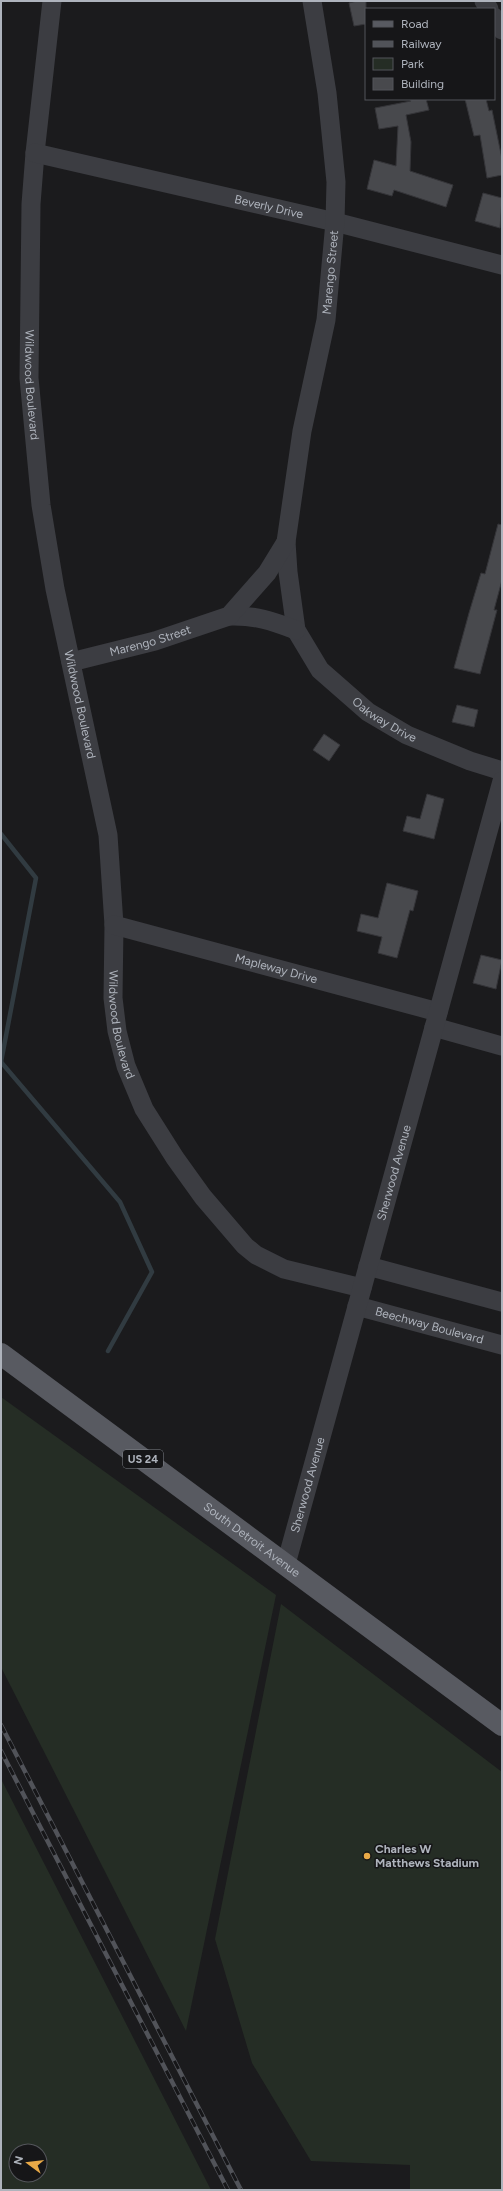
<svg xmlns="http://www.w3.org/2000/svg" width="503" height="2191" viewBox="0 0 503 2191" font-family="Figtree,sans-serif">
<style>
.green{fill:#252d25;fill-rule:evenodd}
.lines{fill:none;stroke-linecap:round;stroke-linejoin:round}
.stream{stroke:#313b41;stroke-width:4.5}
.building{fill:#48494d;stroke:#353539}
.minor{stroke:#3c3d42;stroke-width:19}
.major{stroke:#585a61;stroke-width:22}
.rail-casing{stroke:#515359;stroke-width:4.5}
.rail{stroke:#161618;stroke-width:3;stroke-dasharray:9;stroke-linecap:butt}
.poi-dot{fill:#e9a947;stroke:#161618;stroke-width:1.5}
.labels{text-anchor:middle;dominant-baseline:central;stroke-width:3;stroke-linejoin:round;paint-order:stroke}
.shield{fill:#161618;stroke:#80848b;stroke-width:1}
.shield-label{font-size:11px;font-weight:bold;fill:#aeb3bc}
.street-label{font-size:12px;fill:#aeb3bc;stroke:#161618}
.poi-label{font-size:12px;font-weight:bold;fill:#aeb3bc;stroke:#161618;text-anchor:start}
</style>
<rect width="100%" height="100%" fill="#1b1b1d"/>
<g class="green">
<path d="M1 1397 276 1595 186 2031 1 1667Z"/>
<path d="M281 1604 502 1772V2189L410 2190V2165L311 2161 252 2063 215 1939Z"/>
<path d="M1 1779 211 2190H1ZM16 2151H40V2175H16Z"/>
</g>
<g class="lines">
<g class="stream">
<path d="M1 834 36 878 1 1062"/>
<path d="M1 1062 120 1202 152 1272 108 1351"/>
</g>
</g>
<g class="building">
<path d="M357 1H366V24L354 26 349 3Z"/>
<path d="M410 99H426L429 110 406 115 411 142 410 171 453 185 446 207 394 190 392 196 367 189 374 160 396 166 398 126 379 129 375 108 411 101Z"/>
<path d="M465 99H486L489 111 492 110 502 159V175L487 178 480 135 474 136Z"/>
<path d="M483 193 502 198 500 228 475 221Z"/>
<path d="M498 524 502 525V580L494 610H497L480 674 454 668 469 613 481 573 485 574Z"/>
<path d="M457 705 478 710 474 727 452 722Z"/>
<path d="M324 734 340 745 329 761 313 750Z"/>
<path d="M427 794 444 799 434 839 403 831 407 816 420 819Z"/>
<path d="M387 883 418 891 413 911 410 910 397 958 378 953 382 937 357 931 361 914 378 918Z"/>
<path d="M481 955 502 960 496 989 473 983Z"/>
</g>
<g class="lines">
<g class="minor">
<path id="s1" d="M52 1 35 153 31 204 29 378 41 505 55 589 108 835 114 925 113 998 117 1031 126 1066 144 1109 175 1158 203 1197 245 1246 256 1255 284 1269 362 1288"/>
<path d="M484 1 489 9"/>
<path d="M494 17 502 30"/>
<path id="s2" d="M35 153 335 222 502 265"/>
<path id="s3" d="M286 542 288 572 296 630 320 670 368 712 407 735 470 761 502 771"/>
<path d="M229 616C255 615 272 621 296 630"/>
<path id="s4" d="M71 662 155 641 229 616 267 573 286 542 302 431 326 320 335 222 336 182 327 93 312 1"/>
<path id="s5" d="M114 925 438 1012"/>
<path d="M434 1027 502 1046"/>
<path d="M368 1266 502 1302"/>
<path id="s6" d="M357 1306 502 1345"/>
<path id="s7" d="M286 1564 502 781"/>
</g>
<path class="major" id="s8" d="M1 1354 502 1725"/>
<g class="rail-casing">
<g id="rail">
<path d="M1 1725 241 2190"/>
<path d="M1 1751 228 2190"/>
</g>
</g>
<use href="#rail" class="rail"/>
</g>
<circle class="poi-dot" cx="367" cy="1856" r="4"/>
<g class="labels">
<rect class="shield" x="123" y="1450" width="40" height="18" rx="3"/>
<g class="shield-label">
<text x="143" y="1459">US 24</text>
</g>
<g class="street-label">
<text stroke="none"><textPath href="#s2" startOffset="240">Beverly Drive</textPath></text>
<text stroke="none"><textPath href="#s4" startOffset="532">Marengo Street</textPath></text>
<text stroke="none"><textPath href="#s1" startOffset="385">Wildwood Boulevard</textPath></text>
<text stroke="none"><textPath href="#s4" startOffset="82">Marengo Street</textPath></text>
<text stroke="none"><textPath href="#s1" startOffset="709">Wildwood Boulevard</textPath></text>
<text stroke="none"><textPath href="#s3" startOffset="217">Oakway Drive</textPath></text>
<text stroke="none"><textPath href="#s5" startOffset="168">Mapleway Drive</textPath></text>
<text stroke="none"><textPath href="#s1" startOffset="1033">Wildwood Boulevard</textPath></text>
<text stroke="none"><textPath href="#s7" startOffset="406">Sherwood Avenue</textPath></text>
<text stroke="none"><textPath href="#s6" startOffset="75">Beechway Boulevard</textPath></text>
<text stroke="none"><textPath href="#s7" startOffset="82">Sherwood Avenue</textPath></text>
<text stroke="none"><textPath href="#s8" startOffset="312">South Detroit Avenue</textPath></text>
</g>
<g class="poi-label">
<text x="375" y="1849">Charles W<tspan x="375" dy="14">Matthews Stadium</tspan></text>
</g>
</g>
<rect width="503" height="2191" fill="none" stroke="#aeb3bc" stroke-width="4"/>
<rect x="365" y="8" width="130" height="92" fill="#161618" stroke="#53555a"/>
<rect x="373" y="21" width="20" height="6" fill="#585a61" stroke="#53555a"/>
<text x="401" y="28" font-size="12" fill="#aeb3bc">Road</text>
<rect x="373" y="41" width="20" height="6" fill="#515359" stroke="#53555a"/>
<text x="401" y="48" font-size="12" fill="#aeb3bc">Railway</text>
<rect x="373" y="58" width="20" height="12" fill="#252d25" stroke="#53555a"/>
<text x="401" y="68" font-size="12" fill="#aeb3bc">Park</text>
<rect x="373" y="78" width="20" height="12" fill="#48494d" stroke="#53555a"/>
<text x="401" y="88" font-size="12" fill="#aeb3bc">Building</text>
<g transform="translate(28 2163) rotate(285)"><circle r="19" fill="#161618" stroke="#53555a"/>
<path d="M0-3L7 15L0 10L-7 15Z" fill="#e9a947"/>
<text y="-6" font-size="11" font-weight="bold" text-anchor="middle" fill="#aeb3bc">N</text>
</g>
</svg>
